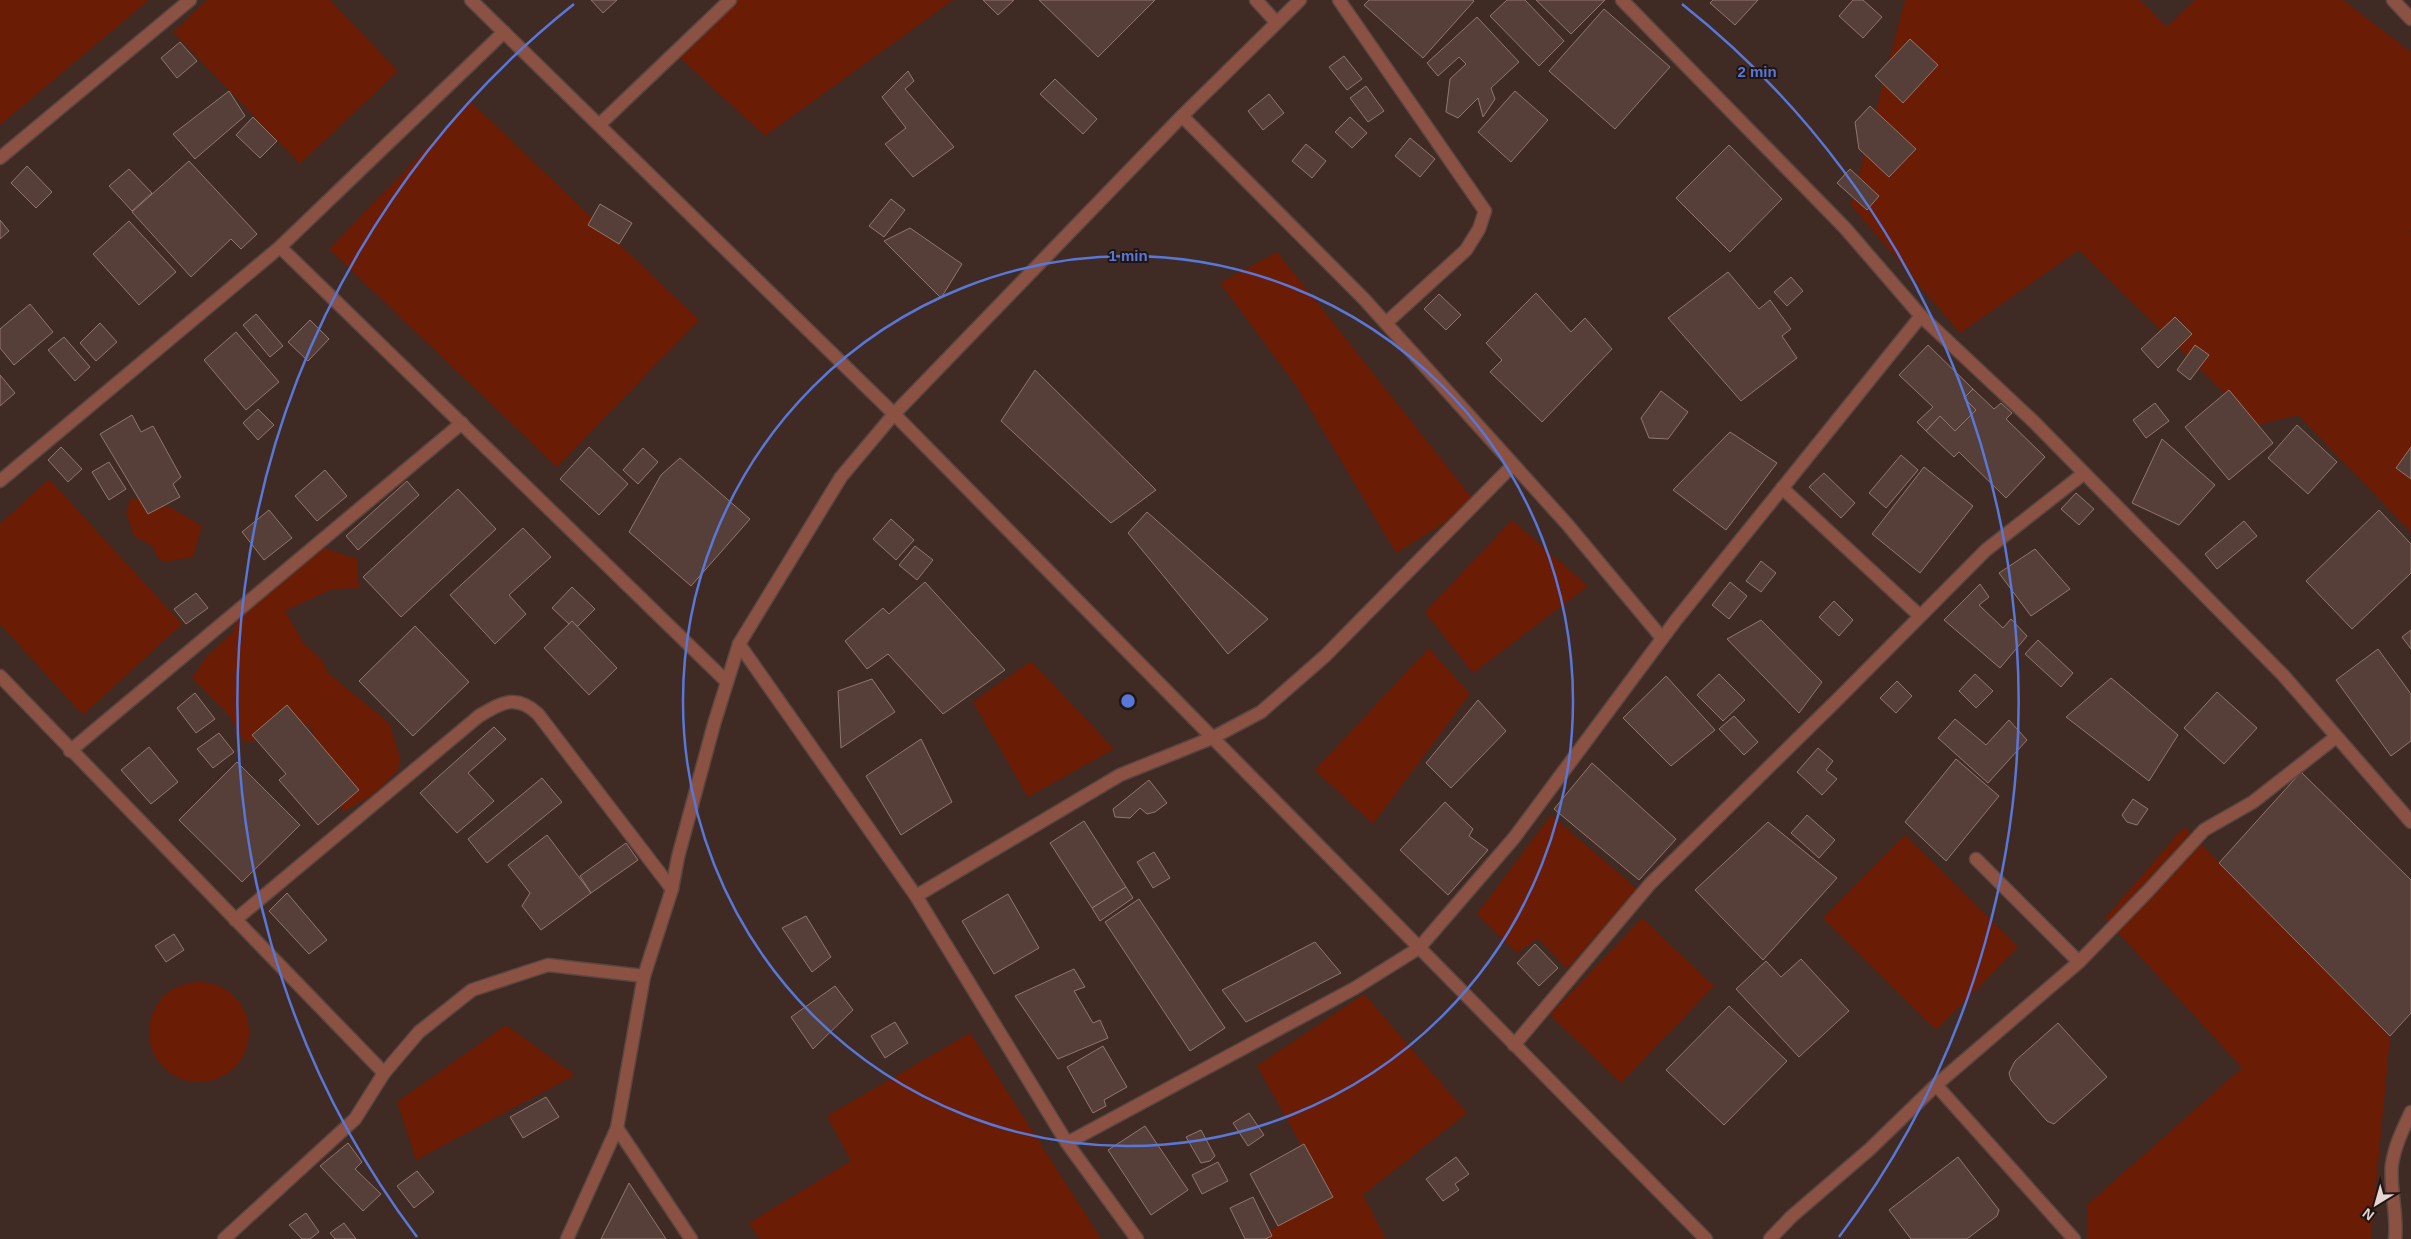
<svg xmlns="http://www.w3.org/2000/svg" width="2411" height="1239" viewBox="0 0 2411 1239" font-family="Helvetica,sans-serif">
<style>
.green{fill:#6b1c05}
.building{fill:#573f39;stroke:#91766f}
.lines{fill:none;stroke-linecap:round;stroke-linejoin:round}
.minor-casing{stroke:#5a4640;stroke-width:15}
.tertiary-casing{stroke:#5a4640;stroke-width:15}
.minor{stroke:#8b5243;stroke-width:12}
.tertiary{stroke:#8b5243;stroke-width:12}
.ring{fill:none;stroke:#5977d6;stroke-width:2.5}
.centre{fill:#5977d6;stroke:#201513;stroke-width:2.5}
.ring-label{font-size:15px;text-anchor:middle;font-weight:bold;fill:#5977d6;stroke:#201513;stroke-width:4;stroke-linejoin:round;paint-order:stroke}
</style>
<rect width="100%" height="100%" fill="#402a24"/>
<g class="green">
<path d="M0 0H149L0 125Z"/>
<path d="M207 0H330L398 71 300 164 173 32Z"/>
<path d="M736 0H953L765 136 677 55Z"/>
<path d="M1905 0H2140L2167 27 2195 0H2343L2411 52V230L2409 231 2411 233V532L2298 415 2257 425 2079 250 1960 333 1851 205Z"/>
<path d="M471 102 699 320 557 467 329 249Z"/>
<path d="M1277 252 1476 503 1396 553 1297 387 1220 283Z"/>
<path d="M49 479 182 624 83 715 0 624V524Z"/>
<path d="M131 498 172 508 202 526 193 557 164 562 155 554 154 547 134 536 126 512Z"/>
<path d="M1512 520 1588 586 1473 673 1425 612Z"/>
<path d="M309 543 357 559 359 588 332 589 285 611 304 644 322 660 328 673 389 723 400 757 398 771 371 796 343 812 310 725 245 743 227 713 192 678 207 656 233 632 246 594Z"/>
<path d="M1429 648 1470 694 1373 824 1315 770Z"/>
<path d="M1031 661 1114 749 1028 797 973 702Z"/>
<path d="M1551 815 1637 889 1567 969 1538 938 1517 953 1477 914Z"/>
<path d="M2184 827 2390 1036 2371 1239H2087V1205L2242 1068 2105 918Z"/>
<path d="M1905 835 2018 947 1936 1030 1823 918Z"/>
<path d="M1642 918 1714 986 1621 1083 1550 1015Z"/>
<circle cx="199" cy="1032" r="50"/>
<path d="M1364 994 1467 1113 1363 1195 1386 1239H1255L1330 1196 1257 1066Z"/>
<path d="M506 1025 575 1075 416 1160 397 1102Z"/>
<path d="M970 1033 1101 1239H760L749 1223 851 1161 827 1116Z"/>
</g>
<g class="building">
<path d="M591 0H617L603 13Z"/>
<path d="M983 0H1014L998 15Z"/>
<path d="M1039 0H1155L1098 57Z"/>
<path d="M1369 0H1473L1474 1 1423 58 1364 5Z"/>
<path d="M1507 0H1525L1564 41 1539 66 1490 16Z"/>
<path d="M1536 0H1605L1571 34Z"/>
<path d="M1713 0H1758L1735 25 1710 3Z"/>
<path d="M1853 0H1863L1882 17 1863 38 1839 16Z"/>
<path d="M1604 9 1670 67 1615 129 1549 71Z"/>
<path d="M1477 17 1519 62 1491 88 1495 99 1483 117 1478 98 1458 118 1446 112 1450 79 1466 64 1459 57 1438 76 1427 63Z"/>
<path d="M1910 39 1938 65 1903 103 1875 76Z"/>
<path d="M180 42 197 61 177 78 161 58Z"/>
<path d="M1344 56 1362 79 1347 90 1329 67Z"/>
<path d="M908 71 914 81 905 89 954 147 913 177 885 144 906 128 882 97Z"/>
<path d="M1055 79 1097 119 1083 134 1040 94Z"/>
<path d="M1366 86 1384 111 1368 122 1350 98Z"/>
<path d="M229 91 245 116 195 159 173 134Z"/>
<path d="M1515 91 1548 120 1511 162 1478 132Z"/>
<path d="M1269 94 1284 113 1263 130 1248 111Z"/>
<path d="M1870 106 1916 149 1889 177 1859 149 1855 122Z"/>
<path d="M253 117 277 141 260 158 236 135Z"/>
<path d="M1350 117 1367 133 1352 148 1335 132Z"/>
<path d="M1410 138 1435 159 1420 177 1395 156Z"/>
<path d="M1306 144 1326 161 1312 178 1292 161Z"/>
<path d="M1729 145 1782 199 1730 252 1676 198Z"/>
<path d="M189 161 257 234 241 249 231 239 191 277 132 212Z"/>
<path d="M27 166 52 192 36 208 11 183Z"/>
<path d="M129 169 152 193 132 211 109 186Z"/>
<path d="M1850 169 1879 196 1867 210 1837 183Z"/>
<path d="M891 199 905 210 884 237 869 226Z"/>
<path d="M600 204 632 223 619 244 588 225Z"/>
<path d="M0 220 9 231 0 239Z"/>
<path d="M129 221 176 272 139 305 93 254Z"/>
<path d="M910 228 962 264 941 298 884 241Z"/>
<path d="M1728 272 1759 309 1770 300 1791 329 1782 336 1797 358 1741 401 1668 318Z"/>
<path d="M1791 277 1803 291 1787 306 1774 292Z"/>
<path d="M1536 293 1571 332 1585 318 1612 349 1542 422 1490 372 1502 360 1486 343Z"/>
<path d="M1439 294 1461 315 1446 330 1424 309Z"/>
<path d="M30 304 53 332 14 365 0 348V329Z"/>
<path d="M256 314 283 346 270 357 243 325Z"/>
<path d="M2175 317 2192 334 2158 368 2141 349Z"/>
<path d="M310 320 329 339 308 361 288 342Z"/>
<path d="M100 323 117 342 96 361 80 343Z"/>
<path d="M236 332 279 382 246 410 204 360Z"/>
<path d="M64 337 90 367 75 381 48 350Z"/>
<path d="M1928 345 1973 389 1964 398 1976 410 1955 431 1940 416 1926 431 1917 422 1933 407 1899 375Z"/>
<path d="M2195 345 2209 355 2190 380 2177 370Z"/>
<path d="M1035 370 1156 490 1111 523 1001 421Z"/>
<path d="M0 375 15 393 0 406Z"/>
<path d="M1973 389 1994 409 2001 403 2012 413 2006 419 2045 457 2006 498 1959 452 1954 457 1926 431 1940 416 1955 431 1976 410 1964 398Z"/>
<path d="M2229 390 2273 443 2229 480 2185 427Z"/>
<path d="M1661 391 1688 412 1668 439 1649 438 1641 418Z"/>
<path d="M2155 403 2169 421 2146 438 2133 420Z"/>
<path d="M258 409 274 425 258 440 243 423Z"/>
<path d="M132 415 141 432 153 426 181 477 173 484 180 497 148 514 100 434Z"/>
<path d="M2297 425 2337 462 2308 494 2268 458Z"/>
<path d="M1730 432 1777 463 1726 530 1673 490Z"/>
<path d="M2162 439 2215 485 2179 525 2132 503Z"/>
<path d="M61 447 82 469 68 482 48 460Z"/>
<path d="M589 447 628 484 599 515 560 479Z"/>
<path d="M2411 447V479L2396 468Z"/>
<path d="M643 448 658 462 638 484 623 470Z"/>
<path d="M1901 455 1918 470 1886 508 1869 493Z"/>
<path d="M680 458 750 519 691 586 629 532 661 475Z"/>
<path d="M109 462 126 489 109 500 92 472Z"/>
<path d="M1924 467 1973 506 1920 573 1872 534Z"/>
<path d="M325 470 347 496 317 521 295 496Z"/>
<path d="M1824 473 1855 503 1841 518 1809 487Z"/>
<path d="M407 481 419 495 358 550 346 536Z"/>
<path d="M458 489 496 529 401 617 363 577Z"/>
<path d="M2076 493 2094 509 2079 525 2061 509Z"/>
<path d="M269 510 292 538 264 560 242 532Z"/>
<path d="M2379 510 2411 544V573L2352 629 2306 581Z"/>
<path d="M1147 512 1268 619 1228 654 1128 533Z"/>
<path d="M891 519 914 540 896 560 873 539Z"/>
<path d="M2244 521 2257 536 2217 569 2205 554Z"/>
<path d="M523 528 551 557 509 595 526 614 495 644 450 595Z"/>
<path d="M915 546 933 560 917 580 899 565Z"/>
<path d="M2035 549 2070 589 2031 616 1999 573Z"/>
<path d="M1761 561 1776 573 1761 592 1746 581Z"/>
<path d="M925 582 1005 670 943 714 888 654 867 669 845 641 883 608 889 614Z"/>
<path d="M1730 582 1747 596 1729 619 1712 605Z"/>
<path d="M1980 584 1989 597 1979 605 2003 628 2011 619 2027 636 2000 668 1944 620Z"/>
<path d="M572 587 595 609 578 626 569 624 552 608Z"/>
<path d="M196 593 208 608 186 624 174 609Z"/>
<path d="M1834 601 1853 620 1839 636 1819 617Z"/>
<path d="M1761 620 1822 682 1799 713 1727 639Z"/>
<path d="M572 621 617 668 589 695 544 648Z"/>
<path d="M415 626 469 682 413 736 359 681Z"/>
<path d="M2411 630V649L2402 637Z"/>
<path d="M2038 640 2073 673 2061 687 2025 654Z"/>
<path d="M2378 649 2411 694V741L2391 756 2336 680Z"/>
<path d="M1719 674 1745 700 1723 721 1697 695Z"/>
<path d="M1975 674 1993 691 1976 708 1959 691Z"/>
<path d="M1666 676 1715 730 1671 766 1623 718Z"/>
<path d="M2111 678 2178 735 2149 781 2066 717Z"/>
<path d="M872 679 895 712 841 748 838 691Z"/>
<path d="M1897 681 1912 696 1896 713 1880 698Z"/>
<path d="M2217 692 2257 728 2224 764 2184 728Z"/>
<path d="M195 693 215 719 196 733 177 708Z"/>
<path d="M1478 700 1506 731 1451 788 1426 763Z"/>
<path d="M287 705 359 790 318 825 279 780 286 774 252 735Z"/>
<path d="M1734 716 1758 742 1744 755 1719 729Z"/>
<path d="M1955 719 1986 745 2009 720 2027 740 1988 783 1938 738Z"/>
<path d="M494 727 506 739 468 773 494 801 457 833 420 793Z"/>
<path d="M219 733 234 752 213 768 197 749Z"/>
<path d="M921 739 952 802 901 835 866 776Z"/>
<path d="M149 747 178 782 151 804 121 770Z"/>
<path d="M1818 748 1833 761 1826 770 1837 779 1822 795 1797 772Z"/>
<path d="M1956 759 1999 796 1946 861 1905 822Z"/>
<path d="M237 762 300 825 242 882 179 820Z"/>
<path d="M1592 763 1676 839 1639 880 1554 809Z"/>
<path d="M2301 772 2411 880V1013L2390 1036 2219 863Z"/>
<path d="M542 778 562 802 487 863 468 839Z"/>
<path d="M1149 780 1167 803 1155 812 1147 814 1140 808 1130 818 1115 817 1113 809Z"/>
<path d="M2133 799 2148 809 2137 825 2127 822 2122 815Z"/>
<path d="M1445 802 1473 829 1469 836 1488 850 1448 895 1400 850Z"/>
<path d="M1807 815 1835 840 1819 858 1791 833Z"/>
<path d="M1084 821 1126 887 1092 908 1050 843Z"/>
<path d="M1768 822 1837 878 1763 960 1695 890Z"/>
<path d="M547 835 591 893 541 930 522 906 530 893 508 865Z"/>
<path d="M626 843 638 860 591 893 580 876Z"/>
<path d="M1154 852 1170 878 1153 888 1137 862Z"/>
<path d="M1126 887 1133 898 1100 921 1092 908Z"/>
<path d="M287 893 327 940 309 954 269 911Z"/>
<path d="M1008 894 1039 948 994 974 962 921Z"/>
<path d="M1139 899 1225 1028 1190 1051 1105 922Z"/>
<path d="M806 916 831 957 812 972 782 928Z"/>
<path d="M174 934 184 950 166 962 155 946Z"/>
<path d="M1315 942 1341 973 1246 1022 1222 990Z"/>
<path d="M1535 944 1558 968 1539 986 1517 963Z"/>
<path d="M1801 959 1849 1011 1799 1057 1736 989 1766 961 1781 977Z"/>
<path d="M1074 969 1085 987 1074 991 1093 1023 1100 1020 1108 1038 1058 1059 1015 996Z"/>
<path d="M835 986 853 1010 813 1049 791 1017Z"/>
<path d="M1729 1006 1787 1061 1724 1125 1666 1070Z"/>
<path d="M895 1022 908 1043 885 1058 871 1036Z"/>
<path d="M2058 1023 2107 1077 2054 1124 2047 1121 2011 1080 2009 1073 2015 1061Z"/>
<path d="M1103 1046 1127 1087 1104 1100 1106 1106 1093 1113 1067 1067Z"/>
<path d="M546 1097 559 1117 523 1138 510 1117Z"/>
<path d="M1249 1113 1264 1135 1248 1146 1233 1123Z"/>
<path d="M1145 1126 1188 1190 1151 1215 1108 1150Z"/>
<path d="M1201 1130 1215 1156 1210 1161 1201 1163 1186 1137Z"/>
<path d="M348 1143 362 1162 355 1169 381 1194 363 1211 320 1166Z"/>
<path d="M1304 1144 1333 1197 1278 1226 1250 1174Z"/>
<path d="M1456 1157 1469 1174 1455 1184 1459 1190 1443 1201 1426 1179Z"/>
<path d="M1958 1157 1999 1210 1997 1216 1967 1239H1911L1889 1210Z"/>
<path d="M1218 1162 1228 1181 1202 1194 1192 1175Z"/>
<path d="M417 1171 434 1192 414 1208 397 1186Z"/>
<path d="M629 1183 666 1239H601Z"/>
<path d="M1253 1197 1272 1236 1265 1239H1245L1230 1208Z"/>
<path d="M306 1213 319 1232 310 1239H302L289 1225Z"/>
<path d="M344 1223 356 1239H335L330 1233Z"/>
</g>
<g class="lines">
<g class="minor-casing">
<g id="minor">
<path d="M1256 0 1276 22"/>
<path d="M1339 0 1485 211 1479 229 1466 250 1386 323"/>
<path d="M1622 0 1845 228 1921 316 2033 421 2283 675 2411 822"/>
<path d="M2393 0 2411 19"/>
<path d="M1182 116 1364 299 1567 524 1662 638"/>
<path d="M599 125 730 0"/>
<path d="M0 158 190 0"/>
<path d="M280 247 727 682"/>
<path d="M0 481 280 247 504 32"/>
<path d="M1782 488 1920 616"/>
<path d="M739 644 916 896 1067 1143 1137 1239"/>
<path d="M0 676 384 1073"/>
<path d="M70 751 462 423"/>
<path d="M1976 859 2079 962"/>
<path d="M916 896 1120 775 1212 738 1261 712 1325 656 1513 465"/>
<path d="M235 920 479 716C501 703 516 693 538 714L672 889"/>
<path d="M1514 1045 1650 884 1838 699 1986 550 2083 474"/>
<path d="M1936 1085 2074 1239"/>
<path d="M617 1128 691 1239"/>
<path d="M1067 1143 1355 988 1419 948 1514 838 1676 620 1921 316"/>
<path d="M224 1239 355 1119 384 1073 419 1032 472 990 548 965 644 976"/>
<path d="M567 1239 617 1128 644 976 672 889 678 857 714 724 739 644 841 477 894 414"/>
<path d="M1770 1239 1791 1217 1870 1149 1936 1085 2079 962 2148 891 2204 830 2253 802 2336 737"/>
<path d="M2395 1239C2398 1214 2389 1186 2392 1164 2395 1145 2403 1129 2411 1112"/>
</g>
</g>
<g class="tertiary-casing">
<g id="tertiary">
<path d="M471 0 894 414 1706 1239"/>
<path d="M894 414 1182 116 1300 0"/>
</g>
</g>
<use href="#minor" class="minor"/>
<use href="#tertiary" class="tertiary"/>
</g>
<g class="ring">
<circle cx="1128" cy="701" r="445"/>
<path d="M417 1237A890 890 0 0 1 574 4M1682 4A890 890 0 0 1 1839 1237"/>
</g>
<circle cx="1128" cy="701" r="8" class="centre"/>
<g class="ring-label">
<text x="1757" y="77">2 min</text>
<text x="1128" y="261">1 min</text>
</g>
<g transform="translate(2376 1204) rotate(217)" stroke="#201513" stroke-width="4" paint-order="stroke">
<path d="M0-4L9 19L0 12L-9 19Z" fill="#e5d6d2"/>
<text y="-8" font-size="14" font-weight="bold" text-anchor="middle" fill="#e5d6d2">N</text>
</g>
</svg>
